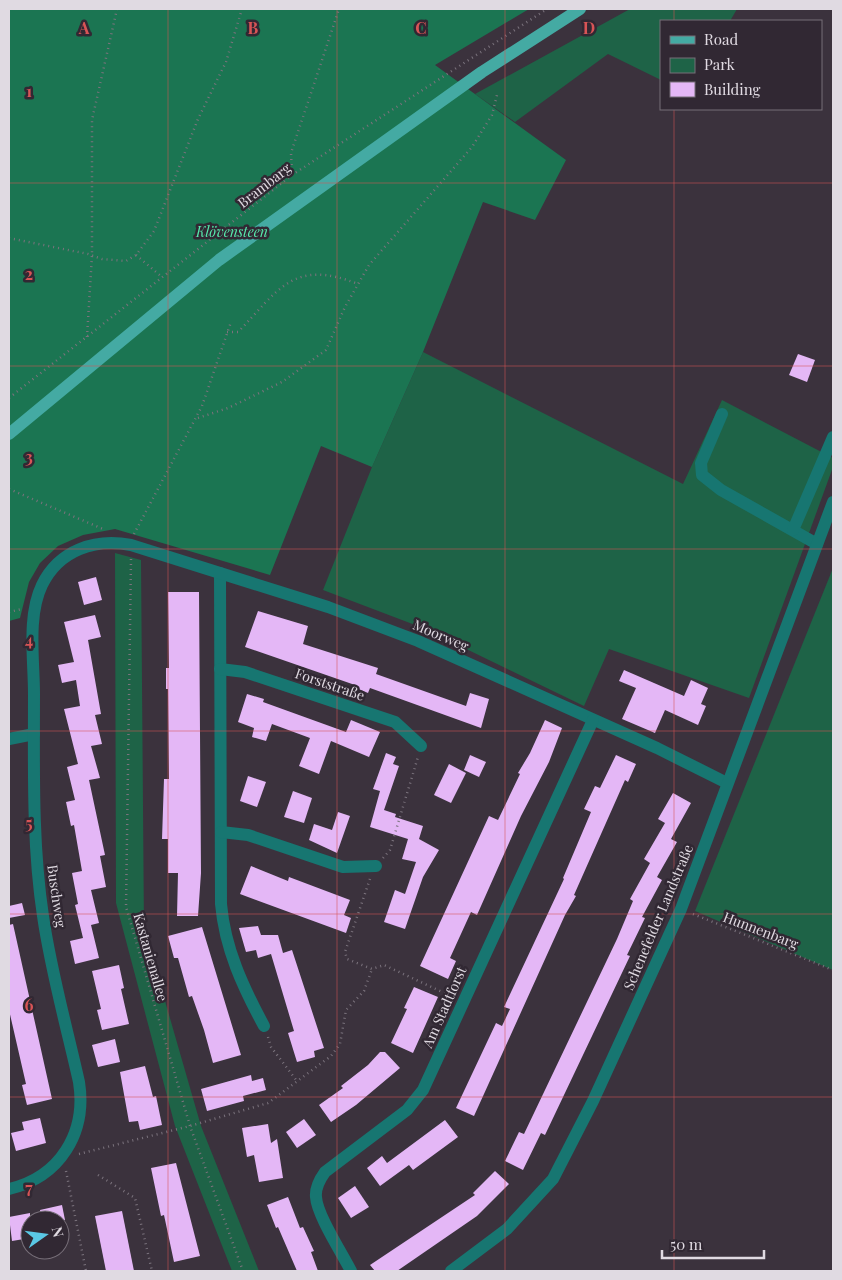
<svg xmlns="http://www.w3.org/2000/svg" width="842" height="1280" viewBox="0 0 842 1280" font-family="'Playfair Display',serif">
<style>
.green{fill:#1e6347}
.forest{fill:#1b7552}
.building{fill:#e4b7f6}
.lines{fill:none;stroke-linecap:round;stroke-linejoin:round}
.path{stroke:#7b737d;stroke-width:2.5;stroke-dasharray:1 4;stroke-linecap:butt}
.minor{stroke:#177671;stroke-width:12}
.major{stroke:#44aaa3;stroke-width:12}
.grid{fill:none;stroke:#d85456;stroke-width:1;stroke-opacity:0.55}
.labels{text-anchor:middle;dominant-baseline:central;stroke-width:5;stroke-linejoin:round;paint-order:stroke}
.street-label{font-size:14px;fill:#e0dae2;stroke:#312833}
.park-label{font-size:14px;font-style:italic;fill:#57ebad;stroke:#312833}
.grid-label{font-size:16px;text-anchor:middle;font-weight:bold;fill:#d85456;stroke:#312833;stroke-width:5;stroke-linejoin:round;paint-order:stroke}
</style>
<rect width="100%" height="100%" fill="#3b323d"/>
<g class="green">
<path d="M630 9H737L730 21H661V80L608 54 515 122 475 94Z"/>
<path d="M423 352 683 484 722 400 833 458V467L749 698 609 649 584 706 423 628 323 590 372 467Z"/>
<path d="M115 553 141 560 144 928 201 1126 259 1271H232L175 1126 116 903Z"/>
<path d="M833 568V970L695 911Z"/>
</g>
<path class="forest" d="M9 9H529L435 65 566 160 535 220 483 202 423 352 372 467 321 446 270 575 115 529 83 535 58 546 40 563 29 582 20 618 9 621Z"/>
<g class="building">
<path d="M798 354 815 360 807 382 789 375Z"/>
<path d="M96 577 102 600 84 605 78 582Z"/>
<path d="M168 592H199L201 873 198 916H177L178 873H168V839H162L164 779H169L168 689H166V668H169Z"/>
<path d="M258 611 308 626 303 644 378 668 376 674 466 706 470 693 489 699 481 728 370 688 368 693 354 687 355 685 245 647Z"/>
<path d="M95 615 101 637 88 640 101 714 95 715 102 744 91 746 100 778 89 780 105 855 100 856 106 887 91 890 99 923 91 925 99 958 75 964 70 941 83 938 75 905 78 904 72 873 82 871 74 825 71 826 66 802 75 800 67 767 78 764 64 709 80 706 76 680 62 683 58 665 74 662 64 622Z"/>
<path d="M624 670 684 696 691 680 708 688 701 704 706 706 698 725 665 710 655 733 622 719 636 688 619 681Z"/>
<path d="M247 694 264 699 263 702 346 732 351 720 380 732 369 757 331 741 319 774 299 766 310 738 272 724 266 741 252 737 254 728 238 722Z"/>
<path d="M545 720 562 728 549 762 521 816 477 915 471 912 450 958 456 961 448 979 420 966 489 816 498 820 520 774 518 773 530 753Z"/>
<path d="M386 753 396 757 393 764 399 766 384 810 396 814 395 817 423 826 419 839 439 850 423 877 405 929 384 922 395 890 405 894 416 862 402 859 408 839 370 827 380 791 373 789Z"/>
<path d="M470 755 486 762 479 777 464 770Z"/>
<path d="M616 755 636 764 628 782 625 780 574 895 576 896 565 915 474 1116 456 1108 496 1023 502 1026 510 1009 504 1007 564 879 563 878 591 812 584 809 595 786 600 788Z"/>
<path d="M449 764 466 773 451 803 434 795Z"/>
<path d="M248 776 266 782 257 807 240 801Z"/>
<path d="M293 791 312 798 304 823 284 817Z"/>
<path d="M673 793 691 803 671 839 677 842 657 877 662 880 642 917 645 918 627 955 630 956 545 1135 541 1133 523 1170 505 1161 519 1132 524 1134 617 939 633 901 630 899 650 863 644 859 665 823 658 819Z"/>
<path d="M338 812 350 816 337 853 309 840 314 824 332 830Z"/>
<path d="M251 866 288 881 289 877 350 900 344 915 351 918 346 933 240 894Z"/>
<path d="M22 903 25 915 9 918V906Z"/>
<path d="M13 924 52 1099 27 1105 22 1085 26 1084 9 1010V925Z"/>
<path d="M258 926 261 935H278L283 953 292 950 324 1048 314 1051 315 1057 297 1062 288 1033 294 1031 271 954 258 958 256 950 246 952 239 928Z"/>
<path d="M202 927 241 1055 213 1063 204 1030 192 996 189 997 178 958H174L168 936Z"/>
<path d="M119 965 124 988 121 989 129 1024 102 1030 97 1010 101 1009 92 971Z"/>
<path d="M414 987 438 997 413 1053 391 1043 407 1009 404 1008Z"/>
<path d="M115 1039 120 1062 98 1067 92 1045Z"/>
<path d="M380 1052H385L400 1068 356 1105 331 1122 319 1105 343 1088 341 1086 368 1065Z"/>
<path d="M145 1066 153 1097 156 1096 162 1125 140 1130 138 1121 129 1122 120 1072Z"/>
<path d="M251 1075 252 1081 263 1078 266 1090 243 1096 244 1101 207 1111 201 1089Z"/>
<path d="M40 1118 46 1143 16 1151 11 1133 24 1130 22 1122Z"/>
<path d="M304 1119 316 1135 297 1148 286 1132Z"/>
<path d="M445 1120 458 1137 413 1170 409 1165 380 1186 367 1168 382 1156 387 1163Z"/>
<path d="M268 1124 271 1143 277 1139 283 1178 259 1182 254 1155 247 1157 242 1128Z"/>
<path d="M176 1163 200 1256 174 1262 164 1215 161 1216 151 1168Z"/>
<path d="M495 1171 509 1184 477 1216 397 1271H375L370 1265 475 1195 473 1193Z"/>
<path d="M355 1186 369 1207 351 1218 338 1198Z"/>
<path d="M288 1197 300 1228 303 1227 314 1251 311 1252 318 1271H297L278 1227 276 1228 267 1205Z"/>
<path d="M62 1205 65 1220H42L40 1210Z"/>
<path d="M122 1211 134 1271H106L95 1216Z"/>
<path d="M30 1213V1238L12 1241 9 1217Z"/>
</g>
<g class="lines">
<g class="path">
<path d="M292 175 291 153 339 9"/>
<path d="M9 238 88 254 102 259 126 261 136 255 154 231 198 119 226 62 242 9"/>
<path d="M136 255 162 277"/>
<path d="M227 332H238C279 290 293 258 358 284"/>
<path d="M87 337 92 255V120L117 9"/>
<path d="M9 398 292 175 547 9"/>
<path d="M198 418 228 408 282 382 326 350 345 307 369 265 472 147 492 115 497 95"/>
<path d="M9 489 103 529 105 531"/>
<path d="M134 534 202 406 231 322"/>
<path d="M131 559 126 907 190 1126 243 1271"/>
<path d="M9 612 22 609"/>
<path d="M383 858 390 850 418 757"/>
<path d="M370 879 345 952 347 959 372 969 384 965 453 997"/>
<path d="M693 914 833 970"/>
<path d="M268 1037 271 1047 297 1081"/>
<path d="M79 1154 190 1126 268 1103 331 1056 340 1044 346 1010 364 991 372 969"/>
<path d="M66 1171 86 1271"/>
<path d="M98 1175 135 1198 152 1271"/>
</g>
<g class="minor">
<path d="M722 414 701 463 702 475 721 490 817 544"/>
<path d="M793 530 833 437"/>
<path d="M220 573 221 904C225 949 243 987 264 1026"/>
<path d="M220 669 245 672 395 722 421 746"/>
<path d="M9 739 34 734"/>
<path d="M221 832 248 835 343 867 376 866"/>
<path d="M9 1189C60 1177 87 1133 79 1082 67 1028 51 972 43 916 32 843 34 768 34 694 34 660 27 616 42 585 59 550 95 538 131 545L328 607 418 641 657 748 727 783"/>
<path d="M351 1271C342 1253 317 1215 316 1197 315 1187 320 1179 325 1172L407 1110 423 1090 593 720"/>
<path d="M451 1271 507 1229 553 1179 593 1101 681 909 833 502"/>
</g>
<path class="major" d="M9 434 219 260 482 72 580 9"/>
</g>
<path class="grid" d="M168 9V1271M337 9V1271M505 9V1271M674 9V21M674 109V1271M9 183H833M9 366H833M9 549H833M9 731H833M9 914H833M9 1097H833"/>
<g class="labels">
<g class="street-label">
<text transform="translate(264 185) rotate(-38)">Brambarg</text>
<text transform="translate(441 635) rotate(23)">Moorweg</text>
<text transform="translate(330 684) rotate(19)">Forststraße</text>
<text transform="translate(57 896) rotate(82)">Buschweg</text>
<text transform="translate(658 917) rotate(-67)">Schenefelder Landstraße</text>
<text transform="translate(761 930) rotate(21)">Hunnenbarg</text>
<text transform="translate(151 957) rotate(74)">Kastanienallee</text>
<text transform="translate(444 1007) rotate(-66)">Am Stadtforst</text>
</g>
<g class="park-label">
<text x="232" y="231">Klövensteen</text>
</g>
</g>
<g class="grid-label">
<text x="84" y="34">A</text>
<text x="253" y="34">B</text>
<text x="421" y="34">C</text>
<text x="589" y="34">D</text>
<text x="29" y="97">1</text>
<text x="29" y="280">2</text>
<text x="29" y="463">3</text>
<text x="29" y="646">4</text>
<text x="29" y="829">5</text>
<text x="29" y="1011">6</text>
<text x="29" y="1194">7</text>
</g>
<rect width="842" height="1280" fill="none" stroke="#e0dae2" stroke-width="20"/>
<rect x="660" y="20" width="162" height="90" fill="#312833" stroke="#776f79"/>
<rect x="670" y="36" width="25" height="8" fill="#44aaa3" stroke="#776f79"/>
<text x="704" y="45" font-size="15" fill="#e0dae2">Road</text>
<rect x="670" y="58" width="25" height="15" fill="#1e6347" stroke="#776f79"/>
<text x="704" y="70" font-size="15" fill="#e0dae2">Park</text>
<rect x="670" y="82" width="25" height="15" fill="#e4b7f6" stroke="#776f79"/>
<text x="704" y="95" font-size="15" fill="#e0dae2">Building</text>
<g transform="translate(45 1235) rotate(76)"><circle r="24" fill="#312833" stroke="#776f79"/>
<path d="M0-4L9 19L0 12L-9 19Z" fill="#5ac8e5"/>
<text y="-8" font-size="14" font-weight="bold" text-anchor="middle" fill="#e0dae2">N</text>
</g>
<path d="M662 1250v8h102v-8" fill="none" stroke="#e0dae2" stroke-width="2.5"/>
<text x="670" y="1250" font-size="15" fill="#e0dae2" stroke="#312833" stroke-width="4" paint-order="stroke">50 m</text>
</svg>
